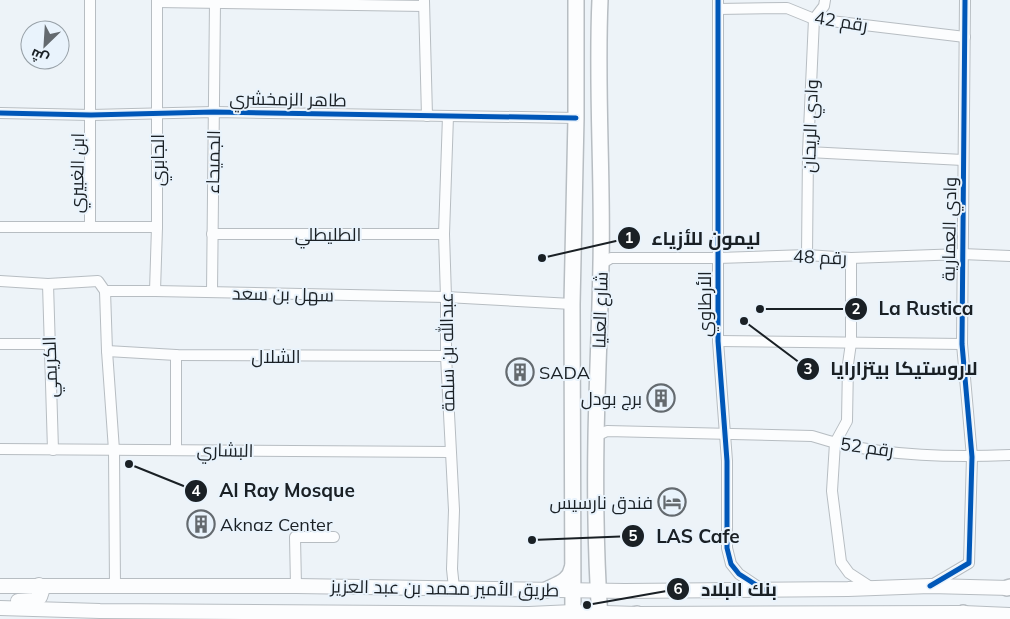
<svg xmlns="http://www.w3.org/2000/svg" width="1010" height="619" viewBox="0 0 1010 619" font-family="Mulish,Cairo,sans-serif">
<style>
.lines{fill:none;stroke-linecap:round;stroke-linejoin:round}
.minor-casing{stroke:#b7bdc2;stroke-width:12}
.secondary-casing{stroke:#b7bdc2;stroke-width:16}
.primary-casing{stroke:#b7bdc2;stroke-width:18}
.minor{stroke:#fcfdfe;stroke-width:10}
.secondary{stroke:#fcfdfe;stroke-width:14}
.primary{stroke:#fcfdfe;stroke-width:15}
.cycleway-casing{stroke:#e9f3fc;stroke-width:8}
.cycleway{stroke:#0057b8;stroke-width:5}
.labels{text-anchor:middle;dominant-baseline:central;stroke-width:4;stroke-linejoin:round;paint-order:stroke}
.street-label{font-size:18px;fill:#1a2025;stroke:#e9f3fc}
.poi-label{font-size:18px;fill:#1a2025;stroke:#e9f3fc;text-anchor:start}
.leader{fill:none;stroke:#1a2025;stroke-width:2}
.callout-dot{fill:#1a2025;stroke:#e9f3fc;stroke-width:2}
.mark-label{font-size:15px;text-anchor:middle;font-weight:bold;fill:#fff}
.callout-label{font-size:19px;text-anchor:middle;font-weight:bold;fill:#1a2025;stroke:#e9f3fc;stroke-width:4;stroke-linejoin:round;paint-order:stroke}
</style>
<rect width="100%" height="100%" fill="#edf3f8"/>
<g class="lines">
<g class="minor-casing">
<g id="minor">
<path d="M718 0V341L727 461V548L731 564 739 574 763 590"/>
<path d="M424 1 427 116"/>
<path d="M157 2 424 6"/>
<path d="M718 9 787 8 814 19 965 37"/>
<path d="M0 113 91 115 214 112 576 118"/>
<path d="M448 116 444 234 446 297V356L454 510 452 569 454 588"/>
<path d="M808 152 963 160"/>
<path d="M0 227H157"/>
<path d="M90 227V0"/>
<path d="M212 234H444"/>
<path d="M807 255 808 152 814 19 824 6 825 0"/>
<path d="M851 258V343L848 364 847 421 835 443 832 491 841 562 849 573 872 588"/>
<path d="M601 264 611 258H718L807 255 851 258 962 254 1010 256"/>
<path d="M0 281 48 284 98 281 105 291"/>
<path d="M48 284 53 450"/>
<path d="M105 291H155L446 297 572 304"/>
<path d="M105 291 107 351 114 450 115 586"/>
<path d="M155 291 157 227V0"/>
<path d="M212 292 215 2"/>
<path d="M718 341 962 344"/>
<path d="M0 344H49"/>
<path d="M107 351 176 355 446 356"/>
<path d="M176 355V449"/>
<path d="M596 439V436L607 431 812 436C873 456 946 458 1010 455"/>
<path d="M0 449 450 452"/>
<path d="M296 586 295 537H334"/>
<path d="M930 586 969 563 972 457 962 344 965 0"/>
</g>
</g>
<g class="secondary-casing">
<g id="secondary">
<path d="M0 586H296L625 591 848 589 930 586 1010 588"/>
<path d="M18 601 34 600 40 597 42 591 39 585"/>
<path d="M0 608 100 611 529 614 573 612 637 614 963 613 1010 615"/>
</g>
</g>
<g class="primary-casing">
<g id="primary">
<path d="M600 0C596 88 603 176 601 264 600 322 597 380 596 438 595 498 596 559 600 619"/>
<path d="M1007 588 1010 587"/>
<path d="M546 590C558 584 570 581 572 568"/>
<path d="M963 613 973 619"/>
<path d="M573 619 572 304 576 118V0"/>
<path d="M612 619 637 614"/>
</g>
</g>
<use href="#minor" class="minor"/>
<use href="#secondary" class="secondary"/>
<use href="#primary" class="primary"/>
<g class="cycleway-casing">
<g id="cycleway">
<path d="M718 0V341L727 461V548L731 564 739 574 764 590"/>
<path d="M0 113 91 115 214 112 576 118"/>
<path d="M930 586 969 563 972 457 962 344 965 0"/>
</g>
</g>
<use href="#cycleway" class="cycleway"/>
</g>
<defs>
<g id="building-ring" transform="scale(1.4375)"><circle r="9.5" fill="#e9f3fc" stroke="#646a6f" stroke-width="1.5"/><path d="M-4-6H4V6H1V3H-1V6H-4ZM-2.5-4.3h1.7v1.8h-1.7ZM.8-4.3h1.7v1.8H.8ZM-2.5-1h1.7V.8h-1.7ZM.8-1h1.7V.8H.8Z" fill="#646a6f"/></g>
<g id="hotel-ring" transform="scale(1.4375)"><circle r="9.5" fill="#e9f3fc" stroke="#646a6f" stroke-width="1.5"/><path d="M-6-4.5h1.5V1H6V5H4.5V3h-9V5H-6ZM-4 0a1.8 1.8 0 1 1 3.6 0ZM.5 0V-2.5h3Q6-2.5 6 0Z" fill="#646a6f"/></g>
</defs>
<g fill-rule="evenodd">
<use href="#building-ring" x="520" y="372"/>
<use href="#building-ring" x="661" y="398"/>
<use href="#hotel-ring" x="672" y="502"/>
<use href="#building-ring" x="201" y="524"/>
</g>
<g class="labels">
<g class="street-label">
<text transform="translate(841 21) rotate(9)">رقم 42</text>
<text transform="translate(288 99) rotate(1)">طاهر الزمخشري</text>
<text transform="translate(810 126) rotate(-88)">وادي الريحان</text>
<text transform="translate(157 160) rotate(-90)">الجابري</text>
<text transform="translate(213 162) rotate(-89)">الجميحاء</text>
<text transform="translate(77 173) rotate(-89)">ابن الغبيري</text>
<text transform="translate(949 229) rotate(-89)">وادي العمارية</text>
<text x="328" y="234">الطليطلي</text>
<text transform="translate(820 257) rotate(2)">رقم 48</text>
<text transform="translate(283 294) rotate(1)">سهل بن سعد</text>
<text transform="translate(704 304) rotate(-90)">الأرطاوي</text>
<text transform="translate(600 310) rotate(-88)">شارع العليا</text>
<text transform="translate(447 352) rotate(-91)">عبدالله بن سلمة</text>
<text x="276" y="356">الشلال</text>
<text transform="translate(50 367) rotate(-92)">الكريمي</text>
<text transform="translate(867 447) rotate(8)">رقم 52</text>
<text transform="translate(225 450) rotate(1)">البشاري</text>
<text transform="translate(445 588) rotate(1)">طريق الأمير محمد بن عبد العزيز</text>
</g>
<g class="poi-label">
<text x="539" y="372">SADA</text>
<text x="642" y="398" text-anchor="end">برج بودل</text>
<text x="653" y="502" text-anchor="end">فندق نارسيس</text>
<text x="220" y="524">Aknaz Center</text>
</g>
</g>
<path class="leader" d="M542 258L629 238M760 309L856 309M744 321L808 369M129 464L196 491M532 540L633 536M587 605L678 589"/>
<g class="callout-dot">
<circle cx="542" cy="258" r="5"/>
<circle cx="760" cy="309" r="5"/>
<circle cx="744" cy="321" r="5"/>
<circle cx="129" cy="464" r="5"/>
<circle cx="532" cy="540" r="5"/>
<circle cx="587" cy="605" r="5"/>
<circle cx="629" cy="238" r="12"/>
<circle cx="856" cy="309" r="12"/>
<circle cx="808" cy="369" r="12"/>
<circle cx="196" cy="491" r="12"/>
<circle cx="633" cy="536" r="12"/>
<circle cx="678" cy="589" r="12"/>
</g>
<g class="mark-label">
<text x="629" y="243">1</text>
<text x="856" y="314">2</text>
<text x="808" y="374">3</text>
<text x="196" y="496">4</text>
<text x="633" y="541">5</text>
<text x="678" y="594">6</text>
</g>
<g class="callout-label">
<text x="706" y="245">ليمون للأزياء</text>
<text x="926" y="315">La Rustica</text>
<text x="904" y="375">لاروستيكا بيتزارايا</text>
<text x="287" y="497">Al Ray Mosque</text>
<text x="698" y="543">LAS Cafe</text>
<text x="739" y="596">بنك البلاد</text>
</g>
<g transform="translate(45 45) rotate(205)"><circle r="24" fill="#e9f3fc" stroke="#969fa6"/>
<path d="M0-4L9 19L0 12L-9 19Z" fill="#646a6f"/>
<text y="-8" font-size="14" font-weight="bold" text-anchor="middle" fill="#1a2025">ش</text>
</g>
</svg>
